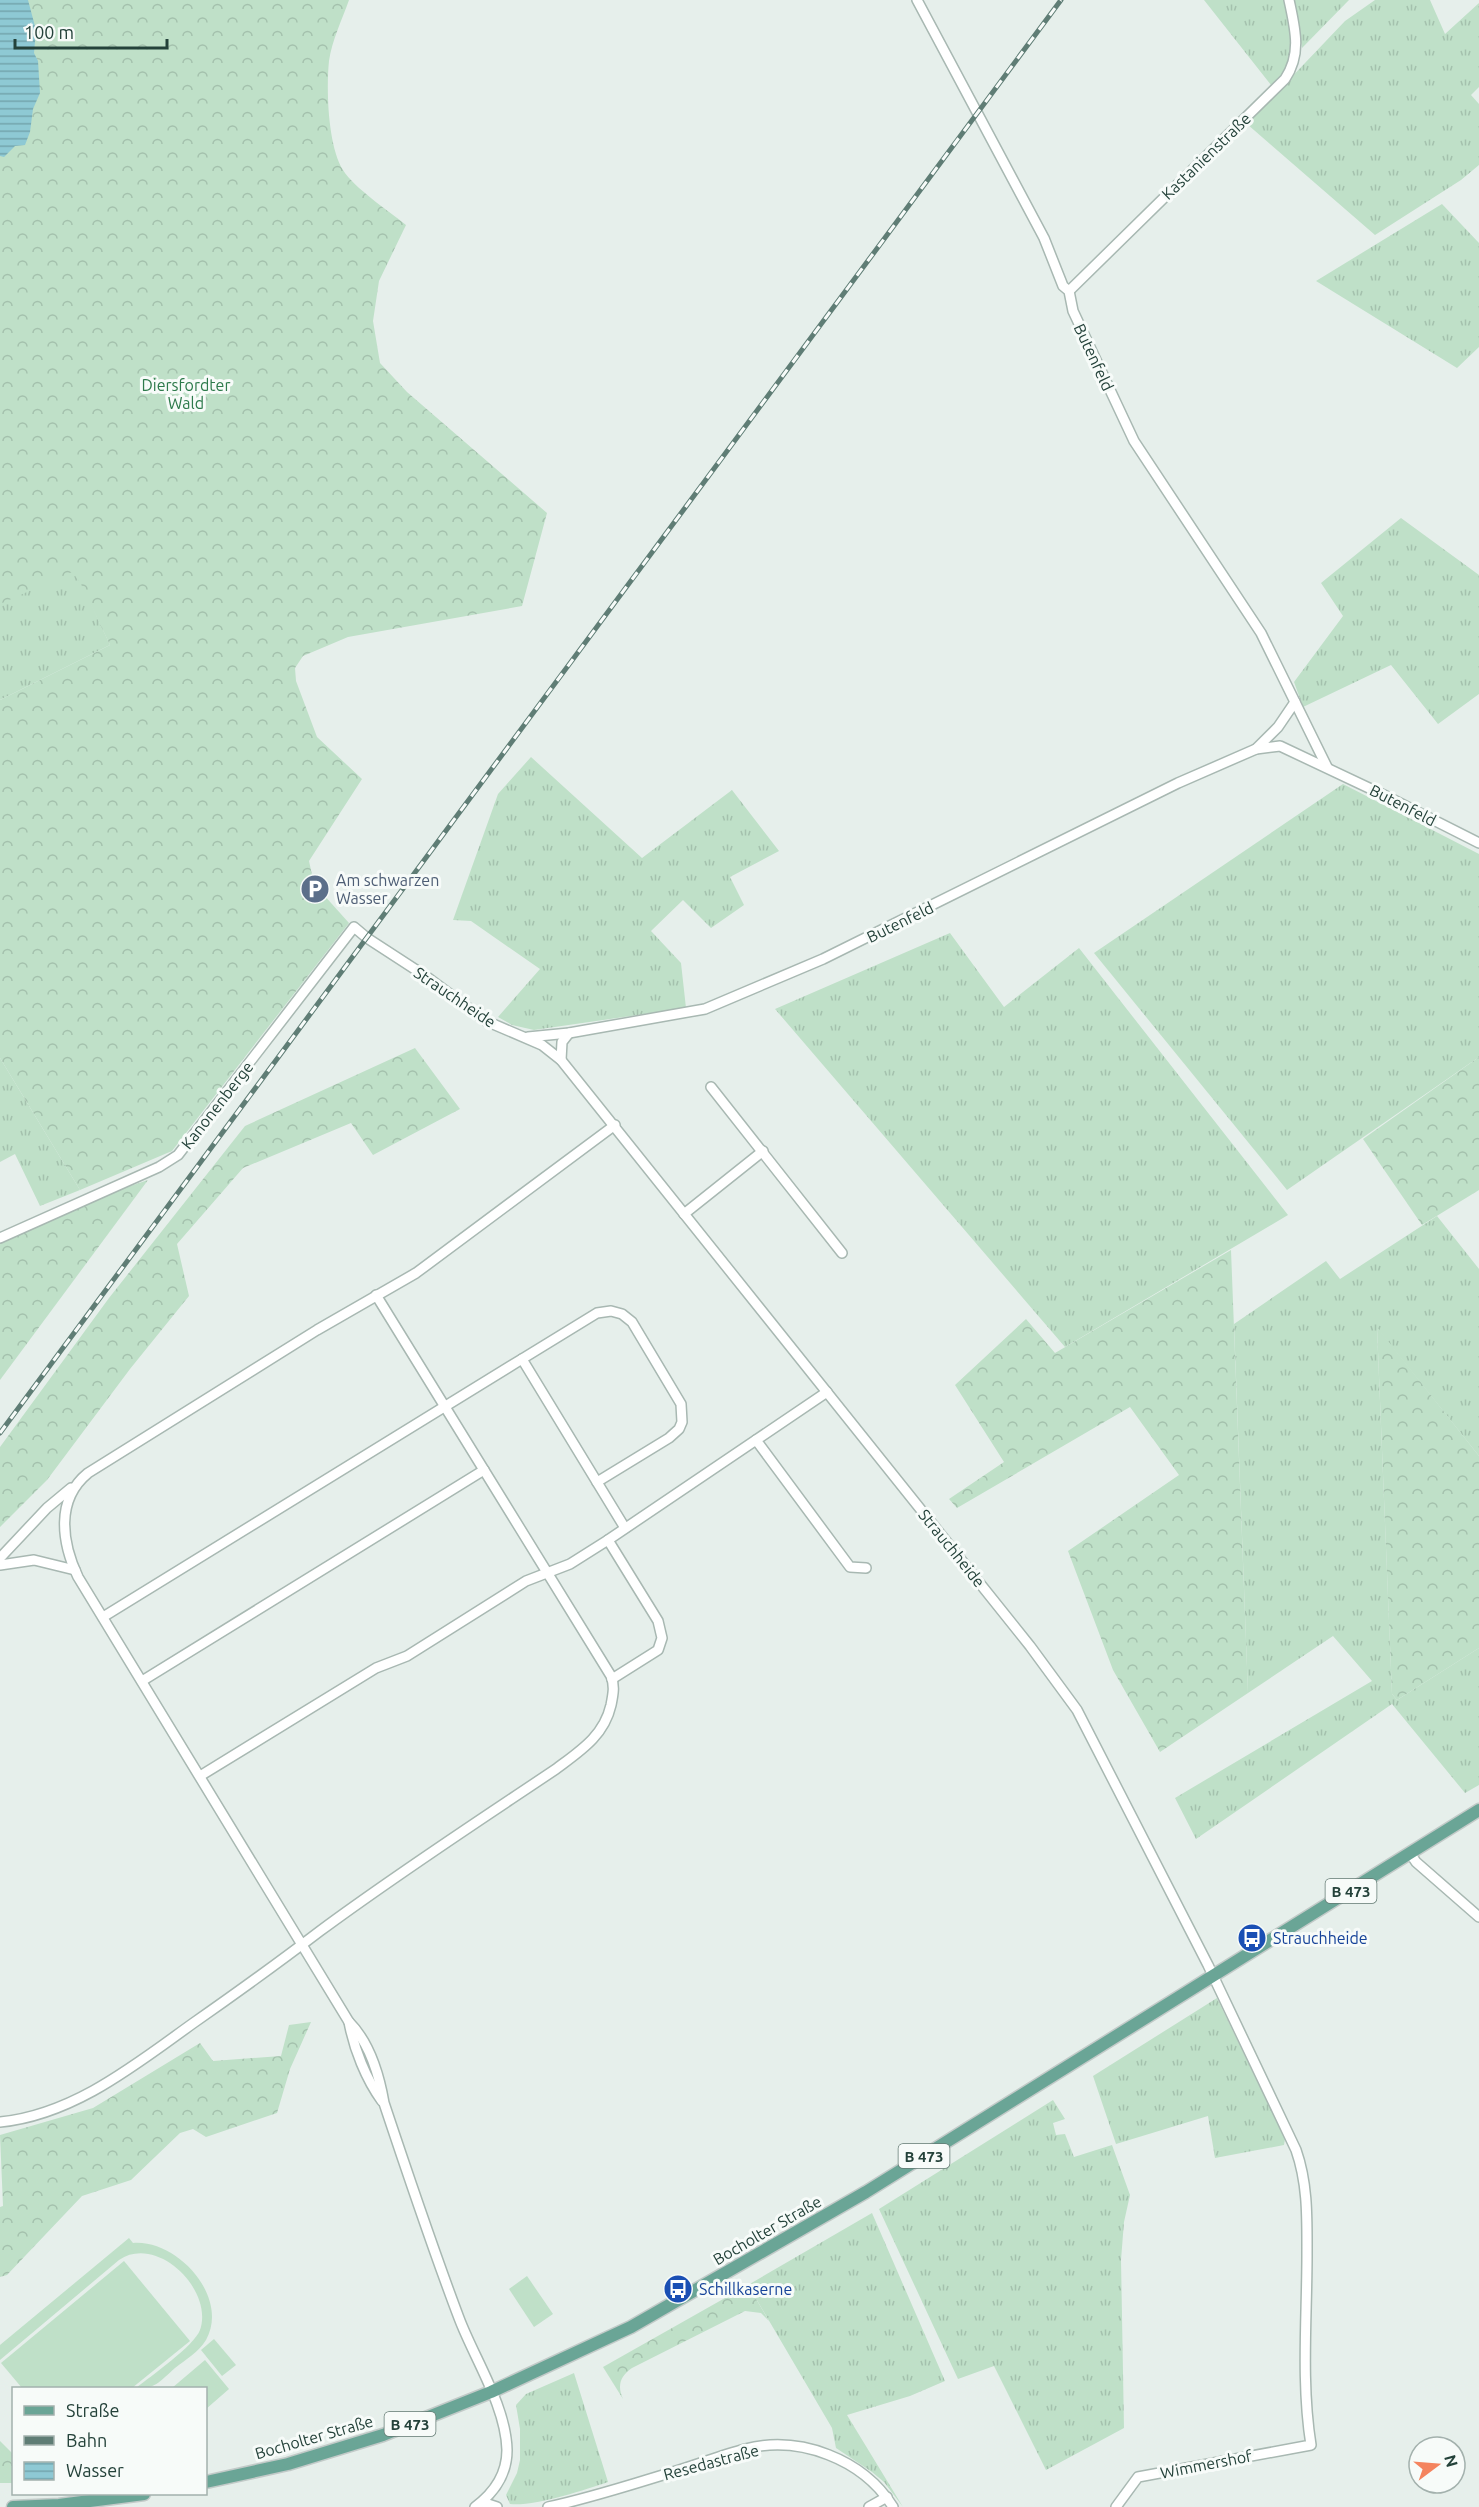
<svg xmlns="http://www.w3.org/2000/svg" width="1479" height="2507" viewBox="0 0 1479 2507" font-family="Ubuntu,sans-serif">
<style>
.grass{fill:url(#grass-tufts)}
.forest{fill:url(#forest-crowns)}
.garden{fill:#bfe0c8}
.water{fill:url(#water-rules)}
.lines{fill:none;stroke-linecap:round;stroke-linejoin:round}
.minor-casing{stroke:#a8b8b2;stroke-width:12}
.major-casing{stroke:#c2cac8;stroke-width:15}
.minor{stroke:#fff;stroke-width:9}
.major{stroke:#6aa596;stroke-width:12}
.rail-casing{stroke:#5f7d75;stroke-width:5}
.rail{stroke:#f7fbf9;stroke-width:3;stroke-dasharray:9;stroke-linecap:butt}
.labels{text-anchor:middle;dominant-baseline:central;stroke-width:6;stroke-linejoin:round;paint-order:stroke}
.shield{fill:#f7fbf9;stroke:#637a73;stroke-width:1.5}
.shield-label{font-size:15px;font-weight:bold;fill:#24423a}
.street-label{font-size:16px;fill:#24423a;stroke:#f7fbf9}
.park-label{font-size:16px;fill:#2d7a4b;stroke:#f7fbf9}
.service-label{font-size:16px;fill:#4e5e75;stroke:#f7fbf9;text-anchor:start}
.transit-label{font-size:16px;fill:#164399;stroke:#f7fbf9;text-anchor:start}
</style>
<defs>
<pattern id="grass-tufts" width="24" height="20" patternUnits="userSpaceOnUse" patternTransform="scale(1.5)"><rect width="24" height="20" fill="#bfe0c8"/><path d="M3 7l-1-3M5 7V3M7 7l1-3M15 17l-1-3M17 17v-4M19 17l1-3" fill="none" stroke="#a4c1ad"/></pattern>
<pattern id="forest-crowns" width="20" height="18" patternUnits="userSpaceOnUse" patternTransform="scale(1.5)"><rect width="20" height="18" fill="#bfe0c8"/><path d="M2 6a3 3 0 1 1 6 0M12 15a3 3 0 1 1 6 0" fill="none" stroke="#a4c1ad"/></pattern>
<pattern id="water-rules" width="6" height="5" patternUnits="userSpaceOnUse" patternTransform="scale(1.5)"><rect width="6" height="5" fill="#8ec9d4"/><path d="M0 2.5h6" fill="none" stroke="#74a5ad"/></pattern>
</defs>
<rect width="100%" height="100%" fill="#e6efeb"/>
<g class="grass">
<path d="M1204 0H1284C1288 21 1299 51 1285 71 1282 76 1275 81 1271 85Z"/>
<path d="M1294 0H1349L1302 48Z"/>
<path d="M1375 0H1430L1445 34 1479 3V87L1471 95 1479 104V165L1461 180 1375 235 1247 124 1345 21Z"/>
<path d="M1442 204 1479 243V347L1457 368 1316 281Z"/>
<path d="M0 517 54 523 110 645 0 700Z"/>
<path d="M1401 518 1479 575V694L1438 724 1391 665 1303 707 1294 682 1343 616 1321 583Z"/>
<path d="M531 757 642 858 732 790 779 851 730 877 744 905 711 928 683 900 651 931 681 963 686 1008 534 1030 512 1025 498 1017 540 969 471 921 453 920 498 794Z"/>
<path d="M1343 784 1479 854V1057L1287 1190 1094 953Z"/>
<path d="M950 933 1004 1007 1079 948 1288 1215 1065 1347 775 1009Z"/>
<path d="M0 1058 80 1190 40 1206 15 1154 0 1162Z"/>
<path d="M1437 1216 1479 1269V1456L1377 1328 1392 1694 1397 1700 1479 1648V1785L1465 1793 1392 1704 1196 1839 1175 1798 1372 1681 1333 1636 1248 1693 1234 1324 1326 1261 1340 1279Z"/>
<path d="M1217 1998 1285 2139 1284 2145 1215 2158 1208 2116 1116 2144 1093 2076Z"/>
<path d="M1053 2100 1065 2119 1053 2123 1056 2135 1065 2134 1074 2157 1112 2145 1130 2195 1124 2222 1121 2260 1124 2428 1046 2470 994 2366 958 2379 879 2209Z"/>
<path d="M872 2213 945 2381 910 2396 847 2415 903 2507 884 2482 872 2472 836 2448 832 2428 748 2285Z"/>
<path d="M574 2373 608 2482C585 2490 532 2507 510 2504L506 2495 517 2473 520 2460V2429L516 2405 526 2394Z"/>
</g>
<g class="forest">
<path d="M0 0H349C342 20 332 40 329 61 326 90 328 146 343 170 354 188 389 211 406 225L379 281 373 321 380 363 407 392 547 513 522 606 348 637 303 656 295 668 296 681 317 737 362 779 309 861 314 884 349 923 172 1151 80 1190 0 1058V700L110 645 80 582 72 572 0 604Z"/>
<path d="M415 1048 460 1109 373 1155 351 1123 243 1168 177 1244 189 1296 130 1369 47 1480 0 1527V1447L109 1298 245 1126Z"/>
<path d="M1479 1057V1190L1422 1225 1363 1139Z"/>
<path d="M148 1180 0 1380V1244L104 1195Z"/>
<path d="M1231 1250 1248 1693 1160 1752 1113 1670 1068 1551 1179 1475 1130 1407 957 1508 949 1499 1004 1462 955 1385 1026 1319 1055 1353Z"/>
<path d="M1377 1327 1479 1456V1648L1397 1700 1392 1694Z"/>
<path d="M311 2022 290 2069 277 2113 206 2137 193 2129 180 2133 131 2180 82 2196 7 2275 0 2277V2207L3 2206 0 2135 93 2108 200 2043 213 2061 281 2056 289 2025Z"/>
<path d="M748 2285 769 2321 761 2313 745 2311 632 2368C620 2376 617 2386 623 2399L603 2367Z"/>
<path d="M0 2441 13 2454V2483H0Z"/>
</g>
<g class="garden">
<path d="M129 2238 133 2243C177 2239 230 2297 206 2340 199 2352 185 2360 175 2368 160 2381 156 2389 136 2388 151 2376 194 2346 200 2330 214 2290 157 2234 119 2260L0 2360V2345Z"/>
<path d="M124 2261 190 2341 132 2388H22L1 2363Z"/>
<path d="M527 2276 553 2314 534 2327 509 2289Z"/>
<path d="M214 2339 236 2365 222 2376 201 2350Z"/>
<path d="M205 2360 229 2389 206 2409V2388H172Z"/>
</g>
<path class="water" d="M0 0H28L36 30 34 53 38 61 40 93 33 109 30 132 25 145 15 146 4 157 0 156Z"/>
<g class="lines">
<g class="minor-casing">
<g id="minor">
<path d="M917 0 1044 238 1063 286 1069 291 1073 311 1134 441 1261 633 1327 767"/>
<path d="M1069 291 1285 79C1302 54 1295 28 1289 0"/>
<path d="M1256 749 1278 727 1295 702"/>
<path d="M528 1037 569 1033 705 1009 823 959 1178 783 1256 749 1280 746 1388 797 1479 843"/>
<path d="M561 1060 562 1042 569 1033"/>
<path d="M711 1087 842 1253"/>
<path d="M684 1214 763 1151"/>
<path d="M0 1238 159 1167 178 1155 354 927 367 938 427 977 486 1021 542 1045 561 1060 1030 1646 1077 1710 1208 1965 1296 2150C1308 2184 1307 2219 1307 2255 1307 2317 1301 2383 1311 2445L1138 2477 1116 2507"/>
<path d="M522 1359 597 1313 611 1311 622 1314 632 1322 681 1404 682 1422 679 1429 669 1438 597 1482"/>
<path d="M827 1392 756 1440 850 1567 866 1568"/>
<path d="M608 1540 756 1440"/>
<path d="M0 1558 47 1508 71 1488"/>
<path d="M0 1565 34 1560 75 1570"/>
<path d="M103 1617 522 1359 625 1528"/>
<path d="M142 1681 484 1470"/>
<path d="M200 1776 376 1668 407 1656 526 1581 570 1564 608 1540 658 1621 662 1638 658 1650 612 1679"/>
<path d="M1410 1853 1416 1862 1479 1917"/>
<path d="M349 2022C354 2049 366 2079 382 2101"/>
<path d="M0 2122C73 2115 135 2065 192 2024 235 1994 278 1963 320 1931 397 1874 477 1822 556 1769 580 1751 604 1736 611 1705 613 1695 615 1686 611 1676L376 1295"/>
<path d="M482 2502 497 2507"/>
<path d="M475 2507C494 2493 507 2474 507 2450 506 2406 474 2358 459 2318 432 2247 408 2175 384 2103 379 2074 370 2043 349 2022L78 1577C62 1543 55 1500 88 1473L317 1330 416 1273 615 1125"/>
<path d="M548 2507C591 2498 633 2484 676 2471 699 2464 722 2455 745 2449 800 2435 863 2459 893 2507"/>
<path d="M869 2507 887 2497"/>
</g>
</g>
<g class="major-casing">
<g id="major">
<path d="M206 2482 288 2464 383 2435 491 2392 631 2327 866 2192 1479 1810"/>
<path d="M13 2507 59 2505 144 2494"/>
</g>
</g>
<use href="#minor" class="minor"/>
<use href="#major" class="major"/>
<g class="rail-casing">
<path id="rail" d="M0 1433 1061 0"/>
</g>
<use href="#rail" class="rail"/>
</g>
<defs>
<g id="parking-disc" transform="scale(1.5)"><circle r="9.5" fill="#5c6f8a" stroke="#f7fbf9"/><path d="M-3.5-5.5H1a3.5 3.5 0 0 1 0 7H-1V5.5H-3.5ZM-1-3.4V-.6H.8a1.4 1.4 0 0 0 0-2.8Z" fill="#fff"/></g>
<g id="bus-disc" transform="scale(1.5)"><circle r="9.5" fill="#1a4fb4" stroke="#f7fbf9"/><path d="M-5-6H5V4H4V6H2V4H-2V6H-4V4H-5ZM-3.5-4V0h7V-4ZM-3.5 1.2v1.5H-2V1.2ZM2 1.2v1.5H3.5V1.2Z" fill="#fff"/></g>
</defs>
<g fill-rule="evenodd">
<use href="#parking-disc" x="315" y="889"/>
<use href="#bus-disc" x="1252" y="1938"/>
<use href="#bus-disc" x="678" y="2289"/>
</g>
<g class="labels">
<g class="shield">
<rect x="1325.5" y="1879" width="51" height="24" rx="4.5"/>
<rect x="898.5" y="2144" width="51" height="24" rx="4.5"/>
<rect x="384.5" y="2412" width="51" height="24" rx="4.5"/>
</g>
<g class="shield-label">
<text x="1351" y="1891">B 473</text>
<text x="924" y="2156">B 473</text>
<text x="410" y="2424">B 473</text>
</g>
<g class="street-label">
<text transform="translate(1206 156) rotate(-44)">Kastanienstraße</text>
<text transform="translate(1094 357) rotate(65)">Butenfeld</text>
<text transform="translate(1403 805) rotate(27)">Butenfeld</text>
<text transform="translate(900 922) rotate(-26)">Butenfeld</text>
<text transform="translate(455 997) rotate(34)">Strauchheide</text>
<text transform="translate(217 1105) rotate(-52)">Kanonenberge</text>
<text transform="translate(952 1548) rotate(51)">Strauchheide</text>
<text transform="translate(767 2230) rotate(-30)">Bocholter Straße</text>
<text transform="translate(314 2437) rotate(-16)">Bocholter Straße</text>
<text transform="translate(711 2462) rotate(-15)">Resedastraße</text>
<text transform="translate(1206 2464) rotate(-11)">Wimmershof</text>
</g>
<g class="park-label">
<text x="186" y="385">Diersfordter<tspan x="186" dy="18">Wald</tspan></text>
</g>
<g class="service-label">
<text x="336" y="880">Am schwarzen<tspan x="336" dy="18">Wasser</tspan></text>
</g>
<g class="transit-label">
<text x="1273" y="1938">Strauchheide</text>
<text x="699" y="2289">Schillkaserne</text>
</g>
</g>
<rect x="12" y="2387" width="195" height="108" fill="#f7fbf9" stroke="#a3b1ad" stroke-width="1.5"/>
<rect x="24" y="2406" width="30" height="9" fill="#6aa596" stroke="#a3b1ad" stroke-width="1.5"/>
<text x="66" y="2417" font-size="18" fill="#24423a">Straße</text>
<rect x="24" y="2436" width="30" height="9" fill="#5f7d75" stroke="#a3b1ad" stroke-width="1.5"/>
<text x="66" y="2447" font-size="18" fill="#24423a">Bahn</text>
<rect x="24" y="2462" width="30" height="18" fill="url(#water-rules)" stroke="#a3b1ad" stroke-width="1.5"/>
<text x="66" y="2477" font-size="18" fill="#24423a">Wasser</text>
<g transform="translate(1437 2465) rotate(74)"><circle r="28" fill="#f7fbf9" stroke="#a3b1ad" stroke-width="1.5"/>
<path d="M0-4.5L10 22L0 15L-10 22Z" fill="#f4845f"/>
<text y="-9" font-size="16" font-weight="bold" text-anchor="middle" fill="#24423a">N</text>
</g>
<path d="M15 39v9h152v-9" fill="none" stroke="#24423a" stroke-width="3"/>
<text x="24" y="39" font-size="18" fill="#24423a" stroke="#f7fbf9" stroke-width="4.5" paint-order="stroke">100 m</text>
</svg>
